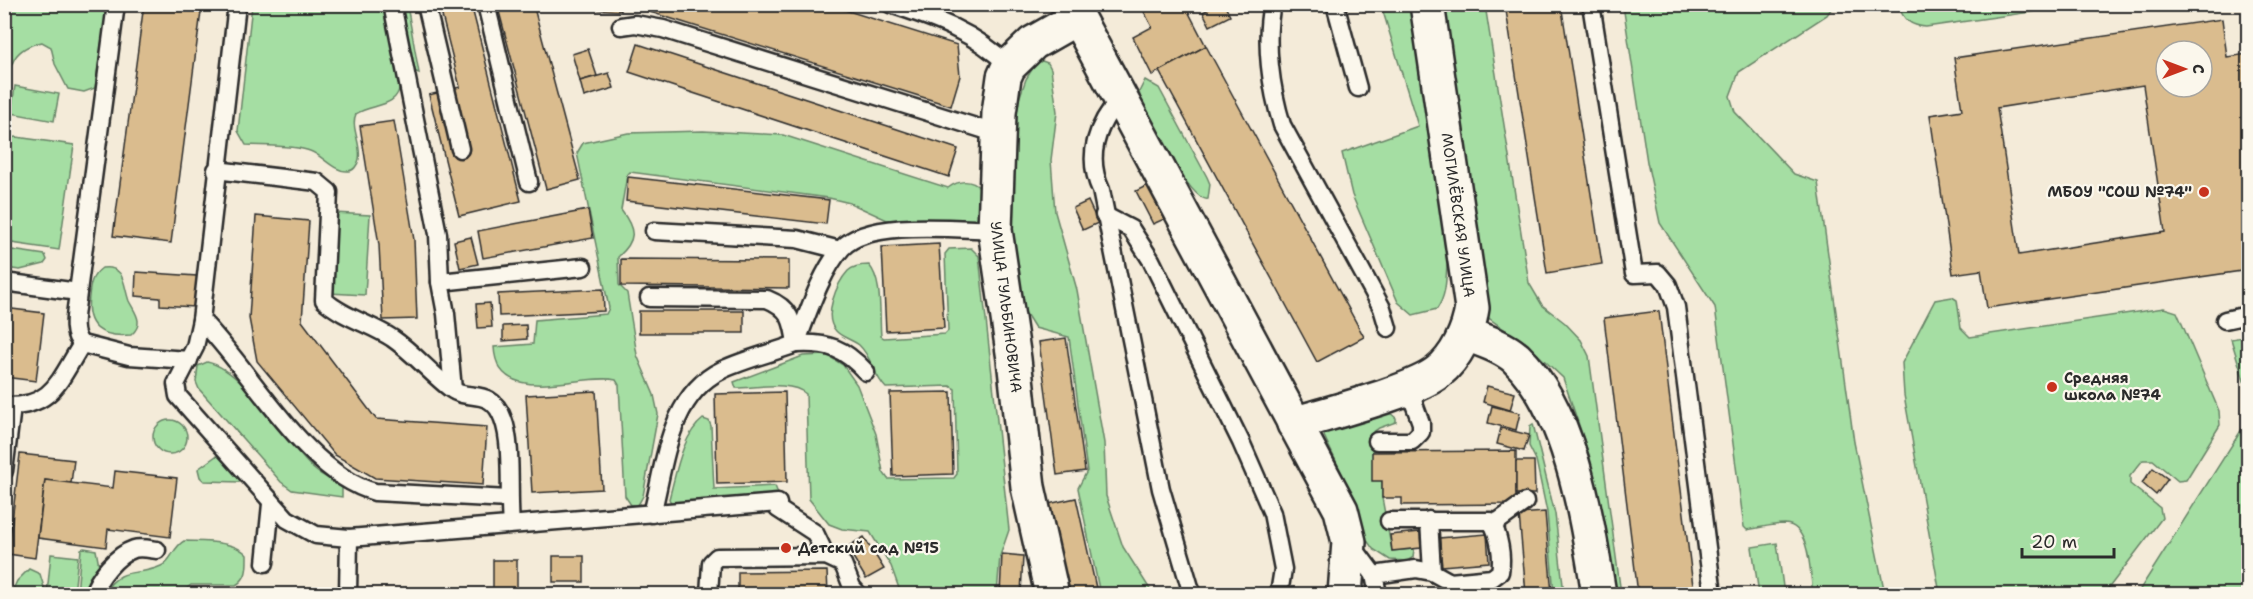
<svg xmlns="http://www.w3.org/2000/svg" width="2253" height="599" viewBox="0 0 2253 599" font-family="'Shantell Sans',sans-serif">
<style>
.green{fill:#a5dea3;stroke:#688467;stroke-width:1.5}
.building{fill:#dabc8e;stroke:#2b2b2b;stroke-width:1.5;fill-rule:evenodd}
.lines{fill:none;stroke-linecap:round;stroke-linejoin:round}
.lane-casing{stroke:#2b2b2b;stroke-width:21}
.street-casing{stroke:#2b2b2b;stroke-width:38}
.lane{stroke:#fbf7ec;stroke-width:16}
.street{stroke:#fbf7ec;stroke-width:33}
.poi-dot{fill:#c8321e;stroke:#fbf7ec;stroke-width:2}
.labels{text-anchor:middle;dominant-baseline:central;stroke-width:4.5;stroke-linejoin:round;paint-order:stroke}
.poi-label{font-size:15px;font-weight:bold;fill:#2b2b2b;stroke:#fbf7ec;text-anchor:start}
.street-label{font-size:15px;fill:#2b2b2b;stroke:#fbf7ec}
</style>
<rect width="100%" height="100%" fill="#f4ebd9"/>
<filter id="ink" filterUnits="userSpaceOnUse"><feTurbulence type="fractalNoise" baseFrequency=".0167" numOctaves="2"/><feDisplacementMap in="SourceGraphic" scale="12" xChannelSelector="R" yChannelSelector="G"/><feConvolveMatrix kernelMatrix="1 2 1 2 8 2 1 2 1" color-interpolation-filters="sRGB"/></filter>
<g filter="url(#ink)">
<g class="green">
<path d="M5 5H107L95 88 84 92 68 89 55 64 51 47 42 42C9 49 10 68 5 97Z"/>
<path d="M252 5H385L400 85C397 109 372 103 356 114 350 127 362 145 359 159 358 165 353 172 347 171 333 171 322 155 310 151 295 145 263 146 246 145L238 131Z"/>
<path d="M398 5H407L419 73 411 70Z"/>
<path d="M970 5H1028L1025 10 1017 12Z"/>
<path d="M1381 5H1412L1447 261C1446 278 1447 294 1437 309L1413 315 1398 302 1352 195 1342 153 1418 126Z"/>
<path d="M1438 5H1485L1529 283 1542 305 1565 323 1581 340 1589 356 1621 594H1609L1590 458 1563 378 1532 349 1483 314Z"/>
<path d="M1623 5H1834L1827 15 1739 72 1730 96 1735 112 1794 174 1818 182 1854 442 1885 594H1813C1810 576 1811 525 1785 524 1773 524 1759 528 1747 530L1744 527 1715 307 1660 223 1647 162Z"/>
<path d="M1898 5V4L2079 5 1926 27C1910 26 1903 19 1898 5Z"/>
<path d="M1042 61 1048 63 1051 69 1057 112 1051 160 1055 212 1077 290 1104 443 1106 496 1123 547 1153 594H1100L1078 488 1087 471 1069 337 1035 328 1020 304 1003 226 1014 113 1026 79 1036 63Z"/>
<path d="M1145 80 1159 88 1207 177 1210 184 1208 199C1190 203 1152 121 1142 104L1139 92Z"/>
<path d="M15 86 59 94 54 121 11 113Z"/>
<path d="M703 131 783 135 948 188C959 180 971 179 981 189L979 216 974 220H887L850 203 829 198 630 172 627 175 621 210C636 230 637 240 618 257L619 285 627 293 637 355 654 395 658 414 643 496 638 505H631L625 496 619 385 616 380C582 372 497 410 494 347L533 344 535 320 606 314 609 308 577 153 583 143 628 133Z"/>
<path d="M16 137 74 145 59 250 5 242V144L9 138Z"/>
<path d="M334 213 370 215 365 295 329 293Z"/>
<path d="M971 248 979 256 1009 530 1000 556 997 594H901L891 566 870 532 842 529 829 524 809 499 806 394C791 380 756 388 736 388L734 382 803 356 827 355 843 365 857 385 876 434 883 472 888 479 954 478 957 474 955 389 950 386 886 388C873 375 872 357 859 345 853 340 841 337 836 331 822 317 837 283 848 271 853 266 862 265 869 265 883 281 879 315 881 336L884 338 945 334 948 331 945 254 949 249Z"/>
<path d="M5 249 45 255 47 260 44 264 20 270 5 268Z"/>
<path d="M102 268C126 265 123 285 129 301 135 313 145 323 131 335 101 338 85 327 89 297 90 285 91 276 102 268Z"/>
<path d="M1952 297 1957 300 1961 328 1970 337 2164 308 2177 312 2219 411 2220 425 2186 480 2178 481 2153 460H2143L2130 476V484L2160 508 2162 518 2104 594H1940L1904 395 1902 363 1935 300Z"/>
<path d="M2248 336V386L2244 381 2231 339Z"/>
<path d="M207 362C247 370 284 444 315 470 323 477 334 480 342 488V497L292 490 281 482 199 389 196 382 198 366Z"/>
<path d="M1389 412 1396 418V422L1379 428 1372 433 1369 440 1382 481V498L1392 551 1414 549 1413 557 1407 561 1390 560 1373 549 1366 539 1354 499 1324 436 1326 429Z"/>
<path d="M703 419 709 421 711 426 714 489 775 486 779 496 673 506 669 499C676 474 682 435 703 419Z"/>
<circle cx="170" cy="437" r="17"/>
<path d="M1533 424 1555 514 1564 594H1554L1547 512 1536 460 1529 446 1530 426Z"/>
<path d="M2242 429 2248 433V594H2137Z"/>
<path d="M216 456 222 457 240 478V482L204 481 200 477 198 469Z"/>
<path d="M184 541C201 541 236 541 247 555 247 567 248 578 236 585H191L180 594H102C125 563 135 578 161 566 172 561 173 547 184 541Z"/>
<path d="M1777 543 1784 594H1759L1752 547Z"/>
<path d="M84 548 96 550 99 566 88 594H77L81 549Z"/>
<path d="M51 554 78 557 74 594H47Z"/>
<path d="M29 569 40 574 46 594H11L17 581Z"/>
</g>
<g class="building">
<path d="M144 4H202L171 243 113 236Z"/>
<path d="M439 4H471L521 201 459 216 429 95 460 87Z"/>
<path d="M497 4H533L580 180 546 189Z"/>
<path d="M593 4H621V11L593 9Z"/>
<path d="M652 4H826L957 45 960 76 951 106 650 12Z"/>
<path d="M1140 4H1200L1188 11 1206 46 1152 75 1133 37 1152 27Z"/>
<path d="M1218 4H1224L1230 16 1210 26 1203 12Z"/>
<path d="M1505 4H1561L1602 264 1547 273Z"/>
<path d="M2222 19 2227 57 2248 54V270L1987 308 1981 270 1953 274 1930 115 1962 110 1954 58ZM2166 51H2202V87H2166ZM2143 85 2165 232 2019 255 1997 108Z"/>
<path d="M638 44 958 149 949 177 629 72Z"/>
<path d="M1206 46 1364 337 1317 362 1159 71Z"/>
<path d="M588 49 597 76 580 81 572 54Z"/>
<path d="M609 73 614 88 584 97 580 81Z"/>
<path d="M394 121 414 240 417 319 383 320 379 245 360 126Z"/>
<path d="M628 177 829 200 826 224 626 201Z"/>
<path d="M1154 182 1171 216 1153 224 1136 191Z"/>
<path d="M1088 201 1098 223 1083 230 1073 208Z"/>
<path d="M588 210 593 238 483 258 478 231Z"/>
<path d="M256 216 309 221 302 321 376 419 487 427 483 485 375 478 335 455 257 361 249 318Z"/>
<path d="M471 237 478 264 460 268 454 241Z"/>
<path d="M939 244 944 328 886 331 882 247Z"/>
<path d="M621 259 789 260V288L621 286Z"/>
<path d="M136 272 197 276 195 307 160 305V298L135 296Z"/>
<path d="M603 289 604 311 499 316 498 294Z"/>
<path d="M490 303 492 327 478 328 476 304Z"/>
<path d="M4 308 44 313 36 381 4 377Z"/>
<rect x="639" y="311" width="105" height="22"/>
<path d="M1659 311 1676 450 1694 594H1638L1604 318Z"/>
<path d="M526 325 527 339 503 341V326Z"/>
<path d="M1066 338 1085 471 1057 475 1039 342Z"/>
<path d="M1487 386 1515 393 1510 410 1483 402Z"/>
<path d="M596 391 602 489 532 493 526 395Z"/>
<path d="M785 392 787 482 717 484 715 394Z"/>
<path d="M951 392 953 474 893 476 890 393Z"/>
<path d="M1492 406 1520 413 1516 430 1488 423Z"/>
<path d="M1501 428 1529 435 1524 451 1497 444Z"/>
<path d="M1516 451V504L1402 505V498H1382V481H1372V452Z"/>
<path d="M20 454 74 460 71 483 45 480 35 558 8 554Z"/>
<path d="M1516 461H1534L1535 494H1516Z"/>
<path d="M2153 468 2168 479 2156 495 2142 483Z"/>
<path d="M115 471 177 478 170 537 108 529 106 547 38 538 45 480 113 488Z"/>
<path d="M1076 498 1096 588 1068 594 1048 504Z"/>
<path d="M1545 512 1552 594H1526L1519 514Z"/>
<path d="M1420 532 1421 548 1392 551 1390 535Z"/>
<path d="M1487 534 1489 562 1442 566 1439 538Z"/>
<path d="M864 537 884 569 866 579 847 547Z"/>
<path d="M1002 554 1023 556 1021 594H1000Z"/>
<rect x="553" y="556" width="31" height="26"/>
<rect x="493" y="560" width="24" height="29"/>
<path d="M827 571 828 594H738V572Z"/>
</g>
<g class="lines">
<g class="lane-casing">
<g id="lane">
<path d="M237 4 201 320 195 347 176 384 178 396 287 519 316 535 349 538 778 503V509L815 533 826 556"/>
<path d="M392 4 438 234 440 282 446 314 453 390"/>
<path d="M426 4 460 149"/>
<path d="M486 4 529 182"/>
<path d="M890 4C934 18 975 32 1009 66"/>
<path d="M1272 4C1264 42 1271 89 1282 125L1382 308 1388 328"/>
<path d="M1335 4 1358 88"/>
<path d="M1591 4 1634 274 1658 273 1668 285 1676 307 1713 594"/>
<path d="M621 26 635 24 663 29 998 134"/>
<path d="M1121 97C1097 124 1085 156 1101 190L1161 489 1192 594"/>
<path d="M216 170 317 182 329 192 324 300C343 317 370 324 392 338 414 353 430 373 451 389 468 402 491 386 503 419 513 444 508 495 511 524"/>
<path d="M1104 215 1131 229 1151 260 1241 442 1272 513 1283 569 1279 594"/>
<path d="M654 231 797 239 840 250"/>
<path d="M4 282 78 292C77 308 69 333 82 344L129 356 189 360"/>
<path d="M440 282 583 267"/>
<path d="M78 292 116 4"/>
<path d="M649 298 767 299C790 308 793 321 796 344 828 342 844 348 866 372"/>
<path d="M201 320C251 370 306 474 375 492L509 499"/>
<path d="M2225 320 2248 315"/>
<path d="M4 406C53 408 59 380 82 344"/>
<path d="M1377 441H1412L1421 432V423L1408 387"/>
<path d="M4 471 12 407"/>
<path d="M652 514C665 464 669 395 722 370 745 359 772 353 796 344 807 316 821 271 842 248 869 219 956 229 995 230"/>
<path d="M1429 520 1432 572"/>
<path d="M1493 525 1525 502"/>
<path d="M1351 544 1374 575 1378 594"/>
<path d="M265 563 271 504"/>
<path d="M1374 575 1416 569 1432 572 1450 582 1492 578 1500 572C1503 556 1499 535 1491 521H1389"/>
<path d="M93 594C98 578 116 555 134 549 140 547 150 549 157 550"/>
<path d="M348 594 349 538"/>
<path d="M709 594 711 563 717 557 826 556 843 564 852 587 858 594"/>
</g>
</g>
<g class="street-casing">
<g id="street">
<path d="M1070 4 1341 510 1349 542 1345 594"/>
<path d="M1466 334C1482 340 1502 346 1516 358 1572 412 1587 521 1599 594"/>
<path d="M1294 424C1328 413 1413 392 1438 372 1456 358 1469 331 1472 308L1427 4"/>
<path d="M1052 594 1028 487 1014 359 995 230 999 113 1004 77 1009 66 1033 43 1077 18"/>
</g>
</g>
<use href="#lane" class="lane"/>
<use href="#street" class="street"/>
</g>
</g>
<g class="poi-dot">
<circle cx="2204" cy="192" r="6"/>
<circle cx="2052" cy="387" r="6"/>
<circle cx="786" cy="548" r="6"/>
</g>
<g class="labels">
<g class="poi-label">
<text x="2192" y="192" text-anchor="end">МБОУ "СОШ №74"</text>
<text x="2064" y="378">Средняя<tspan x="2064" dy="17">школа №74</tspan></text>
<text x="798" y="548">Детский сад №15</text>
</g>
<g class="street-label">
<text transform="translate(1458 215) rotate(82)">МОГИЛЁВСКАЯ УЛИЦА</text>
<text transform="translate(1006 307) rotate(83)">УЛИЦА ГУЛЬБИНОВИЧА</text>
</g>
</g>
<rect width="2253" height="599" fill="none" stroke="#fbf7ec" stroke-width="24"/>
<rect x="12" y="12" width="2229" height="575" fill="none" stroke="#2b2b2b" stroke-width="2" filter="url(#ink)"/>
<g transform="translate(2184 69) rotate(90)"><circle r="28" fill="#fbf7ec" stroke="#a8a59f" stroke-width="1.5"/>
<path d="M0-4.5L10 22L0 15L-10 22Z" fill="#c8321e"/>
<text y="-9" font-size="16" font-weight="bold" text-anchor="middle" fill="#2b2b2b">С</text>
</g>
<path d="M2022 548v9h92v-9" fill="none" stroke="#2b2b2b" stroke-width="3"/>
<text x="2031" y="548" font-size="18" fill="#2b2b2b" stroke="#fbf7ec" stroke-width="4.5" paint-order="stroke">20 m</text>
</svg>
